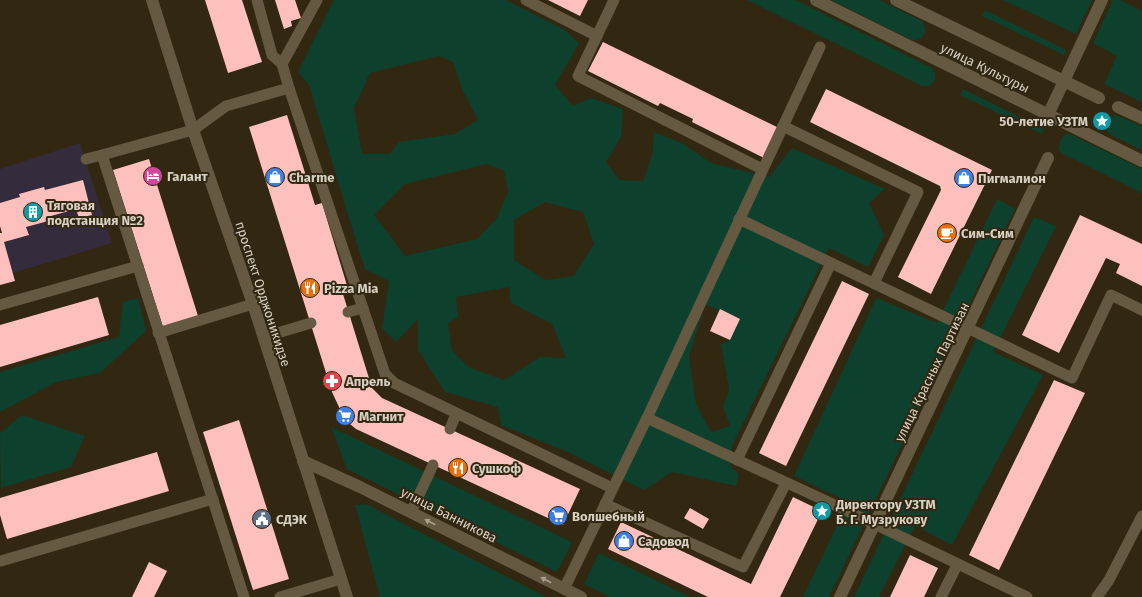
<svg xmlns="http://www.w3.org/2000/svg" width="1142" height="597" viewBox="0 0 1142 597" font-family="'Fira Sans',sans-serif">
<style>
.industrial{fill:#342c3c}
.green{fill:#0d402d;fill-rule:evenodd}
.building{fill:#fec0bc}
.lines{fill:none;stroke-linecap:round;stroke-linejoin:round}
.service{stroke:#655941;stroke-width:11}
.pedestrian{stroke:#655941;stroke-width:12}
.minor{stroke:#655941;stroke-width:12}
.tertiary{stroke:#655941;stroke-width:12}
.oneway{fill:#a9a08f}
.labels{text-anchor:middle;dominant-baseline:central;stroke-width:4;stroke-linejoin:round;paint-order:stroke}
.street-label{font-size:13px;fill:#d7d0c3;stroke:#322710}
.poi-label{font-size:13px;font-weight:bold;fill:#d7d0c3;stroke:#322710;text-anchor:start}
</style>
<rect width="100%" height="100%" fill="#322710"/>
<path class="industrial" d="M80 143 112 243 13 273 15 281 0 285V233H2L0 226V169Z"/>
<g class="green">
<path d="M334 0H506L565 30 579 43 555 85 573 106 591 98 623 109 621 137 606 162 619 180 643 181 652 155 654 132 682 143 711 163 769 177 792 148 885 189 869 203 884 235 868 267 829 248 732 446 730 466 739 474 736 486 672 472 644 490 570 453 501 425 498 407 445 392 418 350V319L396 342 382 328 389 281 365 269C345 208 328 146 309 85L298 72ZM439 56 453 62 462 89 478 120 455 134 399 142 390 154H362L354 108 370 73ZM487 164 504 171 508 191 497 218 477 239 405 256 374 215 405 184ZM545 202 583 212 594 244 574 276 546 280 514 260V220ZM509 287 511 303 552 324 566 358 540 357 504 380 470 368 452 351 448 323 458 317 456 297ZM705 304 740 319 730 340 721 344 729 390 723 406 730 426 711 432 696 404 689 356Z"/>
<path d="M747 0H796L932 68C939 77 934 88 922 86Z"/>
<path d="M831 0H879L922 21C929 31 924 41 912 40Z"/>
<path d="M1003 0H1092L1076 34Z"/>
<path d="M1113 0H1120L1142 11V102L1104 84 1117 56 1093 43Z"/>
<path d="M985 10 1066 50 1064 55 982 16Z"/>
<path d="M963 89 1044 129 1042 134 960 95Z"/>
<path d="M1116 115 1142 126V150L1111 135 1107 131C1107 123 1109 119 1116 115Z"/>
<path d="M1068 133 1142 169V193L1063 154 1059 150C1059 141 1061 137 1068 133Z"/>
<path d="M997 199 1015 209 829 597H803L848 502 794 476 876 298 937 323Z"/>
<path d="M1034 217 1056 226 993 352 1043 375 952 545 915 526 879 597H854Z"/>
<path d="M138 298 146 331 100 373 56 382 0 412V372L119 337 123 302Z"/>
<path d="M22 415 85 436 71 467 1 488 0 433Z"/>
<path d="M331 427 572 542 557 572 347 469Z"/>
<path d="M366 504 546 597H380L355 505Z"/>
<path d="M599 553 690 597H610L584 584Z"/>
</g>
<g class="building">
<path d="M205 0H242L262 62 228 73Z"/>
<path d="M275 0H295L301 18 291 21 292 26 284 29Z"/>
<path d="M548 0H588L580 16Z"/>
<path d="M603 42 779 128 764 158 692 122 693 119 660 103 658 106 588 71Z"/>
<path d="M826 89 992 170 931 294 898 277 941 190 940 186 810 122Z"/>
<path d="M287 115 315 205 322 203 349 292 343 294 372 388 382 398 580 489 563 525 356 429 345 420 332 392 249 127Z"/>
<path d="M149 159 198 316 163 327 113 170Z"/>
<path d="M83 180 92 215 79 218 76 209 51 216 52 220 26 227 29 235 4 242 15 281 0 285V233H2L0 226V203L20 197 19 194 44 187 45 190Z"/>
<path d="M1080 215 1142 244V286L1116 273 1120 264 1106 258 1059 353 1022 335Z"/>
<path d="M842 281 869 294 786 466 759 453Z"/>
<path d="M98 297 109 335 0 367V325Z"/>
<path d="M720 309 740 319 730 340 710 331Z"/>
<path d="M1054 380 1085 393 999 570 969 555Z"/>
<path d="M239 420 289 579 253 590 203 432Z"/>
<path d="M157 452 169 491 7 539 0 515V498Z"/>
<path d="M793 497 822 511 780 597H708L608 549 621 522 751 584Z"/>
<path d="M690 508 709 519 703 529 684 518Z"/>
<path d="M910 555 938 568 924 597H890Z"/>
<path d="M149 562 167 571 154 597H132Z"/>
</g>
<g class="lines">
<g class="service">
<path d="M257 0 272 55 282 64"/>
<path d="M526 0 597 36"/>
<path d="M614 0 578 76 762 169"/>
<path d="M289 88 282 64 317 0"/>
<path d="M783 126 918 192 874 283"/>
<path d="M86 159 102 155"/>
<path d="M739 219 1072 378 1111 295 1142 310"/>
<path d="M0 305 138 266"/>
<path d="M348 312 363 308"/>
<path d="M158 333 253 304"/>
<path d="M264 337 311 323"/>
<path d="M647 418 820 47"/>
<path d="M450 429 456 414"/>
<path d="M737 460 831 263"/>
<path d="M605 504 743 567 786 483"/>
<path d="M411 512 433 465"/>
<path d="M1 561 213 499"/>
<path d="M564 589 647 418 839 507 1027 597"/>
<path d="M244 597 102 155 193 130 226 106 289 88 385 374 394 383 612 488"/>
<path d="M280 597 341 579"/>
<path d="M941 597 957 565"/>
<path d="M1097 597 1109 580 1142 516"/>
</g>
<g class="pedestrian">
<path d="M816 0 1142 161"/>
<path d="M896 0 1099 98"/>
<path d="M1118 107 1142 118"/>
<path d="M1048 115 1102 0"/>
</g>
<g class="minor">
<path d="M303 461 360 487 581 597"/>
<path d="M840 597 1048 158"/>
</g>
<path class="tertiary" d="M152 0 193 130 253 304 347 597"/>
</g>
<defs><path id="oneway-solid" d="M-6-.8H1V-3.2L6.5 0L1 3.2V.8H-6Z"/></defs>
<g class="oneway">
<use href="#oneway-solid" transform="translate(430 522) rotate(-153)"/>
<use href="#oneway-solid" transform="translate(546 580) rotate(-153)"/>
</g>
<defs>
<g id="sight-disc" transform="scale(1)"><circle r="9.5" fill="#0f9aa8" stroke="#322710"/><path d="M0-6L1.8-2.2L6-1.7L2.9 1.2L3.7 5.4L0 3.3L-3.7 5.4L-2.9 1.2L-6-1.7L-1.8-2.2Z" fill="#fff"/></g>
<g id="hotel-disc" transform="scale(1)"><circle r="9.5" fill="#d1479c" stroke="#322710"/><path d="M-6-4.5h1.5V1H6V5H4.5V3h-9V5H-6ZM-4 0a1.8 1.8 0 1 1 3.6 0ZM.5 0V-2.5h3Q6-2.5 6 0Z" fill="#fff"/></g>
<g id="shop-disc" transform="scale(1)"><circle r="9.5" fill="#3f7fe0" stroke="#322710"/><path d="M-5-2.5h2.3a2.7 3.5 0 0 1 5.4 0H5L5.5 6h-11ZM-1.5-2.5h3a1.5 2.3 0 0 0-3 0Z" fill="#fff"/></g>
<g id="building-disc" transform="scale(1)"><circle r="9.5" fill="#0f9aa8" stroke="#322710"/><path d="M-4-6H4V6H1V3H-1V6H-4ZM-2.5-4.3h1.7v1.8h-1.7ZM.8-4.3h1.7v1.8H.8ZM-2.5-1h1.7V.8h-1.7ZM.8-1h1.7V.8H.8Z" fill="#fff"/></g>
<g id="cafe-disc" transform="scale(1)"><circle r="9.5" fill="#e8710a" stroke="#322710"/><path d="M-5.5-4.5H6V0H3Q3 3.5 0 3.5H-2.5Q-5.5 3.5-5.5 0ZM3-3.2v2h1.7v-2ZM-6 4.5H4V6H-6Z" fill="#fff"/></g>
<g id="restaurant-disc" transform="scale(1)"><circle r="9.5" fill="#e8710a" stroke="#322710"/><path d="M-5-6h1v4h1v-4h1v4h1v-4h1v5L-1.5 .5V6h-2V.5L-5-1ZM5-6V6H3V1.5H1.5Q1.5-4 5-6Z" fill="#fff"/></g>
<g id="pharmacy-disc" transform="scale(1)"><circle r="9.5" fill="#e0444e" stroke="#322710"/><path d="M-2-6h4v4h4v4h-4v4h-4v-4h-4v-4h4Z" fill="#fff"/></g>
<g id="supermarket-disc" transform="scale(1)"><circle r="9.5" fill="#3f7fe0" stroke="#322710"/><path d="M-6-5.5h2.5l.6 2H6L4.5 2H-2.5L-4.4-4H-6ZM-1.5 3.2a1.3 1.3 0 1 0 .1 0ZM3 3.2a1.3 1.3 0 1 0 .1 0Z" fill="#fff"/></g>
<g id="civic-disc" transform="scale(1)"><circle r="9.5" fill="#5c6f8a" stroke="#322710"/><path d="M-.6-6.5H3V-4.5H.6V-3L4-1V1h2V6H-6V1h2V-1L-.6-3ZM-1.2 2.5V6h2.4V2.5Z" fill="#fff"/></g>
</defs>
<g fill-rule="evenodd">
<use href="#sight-disc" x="1102" y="121"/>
<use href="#hotel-disc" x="153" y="176"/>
<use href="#shop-disc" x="275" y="177"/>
<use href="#shop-disc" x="964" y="178"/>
<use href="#building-disc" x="33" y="212"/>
<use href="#cafe-disc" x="947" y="233"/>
<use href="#restaurant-disc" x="310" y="288"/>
<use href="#pharmacy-disc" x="332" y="381"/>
<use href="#supermarket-disc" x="345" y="416"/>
<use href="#restaurant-disc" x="458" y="468"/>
<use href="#sight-disc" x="822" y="511"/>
<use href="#supermarket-disc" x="558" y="516"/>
<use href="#civic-disc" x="262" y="519"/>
<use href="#shop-disc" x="624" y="541"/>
</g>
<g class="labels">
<g class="street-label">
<text transform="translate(985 68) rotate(26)">улица Культуры</text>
<text transform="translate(263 294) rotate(72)">проспект Орджоникидзе</text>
<text transform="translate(932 372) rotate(-64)">улица Красных Партизан</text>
<text transform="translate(449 515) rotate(27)">улица Банникова</text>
</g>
<g class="poi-label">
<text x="1088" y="121" text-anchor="end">50-летие УЗТМ</text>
<text x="167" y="176">Галант</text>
<text x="289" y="177">Charme</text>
<text x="978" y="178">Пигмалион</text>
<text x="47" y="205">Тяговая<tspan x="47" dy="15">подстанция №2</tspan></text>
<text x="961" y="233">Сим-Сим</text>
<text x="324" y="288">Pizza Mia</text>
<text x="346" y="381">Апрель</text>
<text x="359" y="416">Магнит</text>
<text x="472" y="468">Сушкоф</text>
<text x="836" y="504">Директору УЗТМ<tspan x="836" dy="15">Б. Г. Музрукову</tspan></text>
<text x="572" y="516">Волшебный</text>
<text x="276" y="519">СДЭК</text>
<text x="638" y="541">Садовод</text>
</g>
</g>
</svg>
